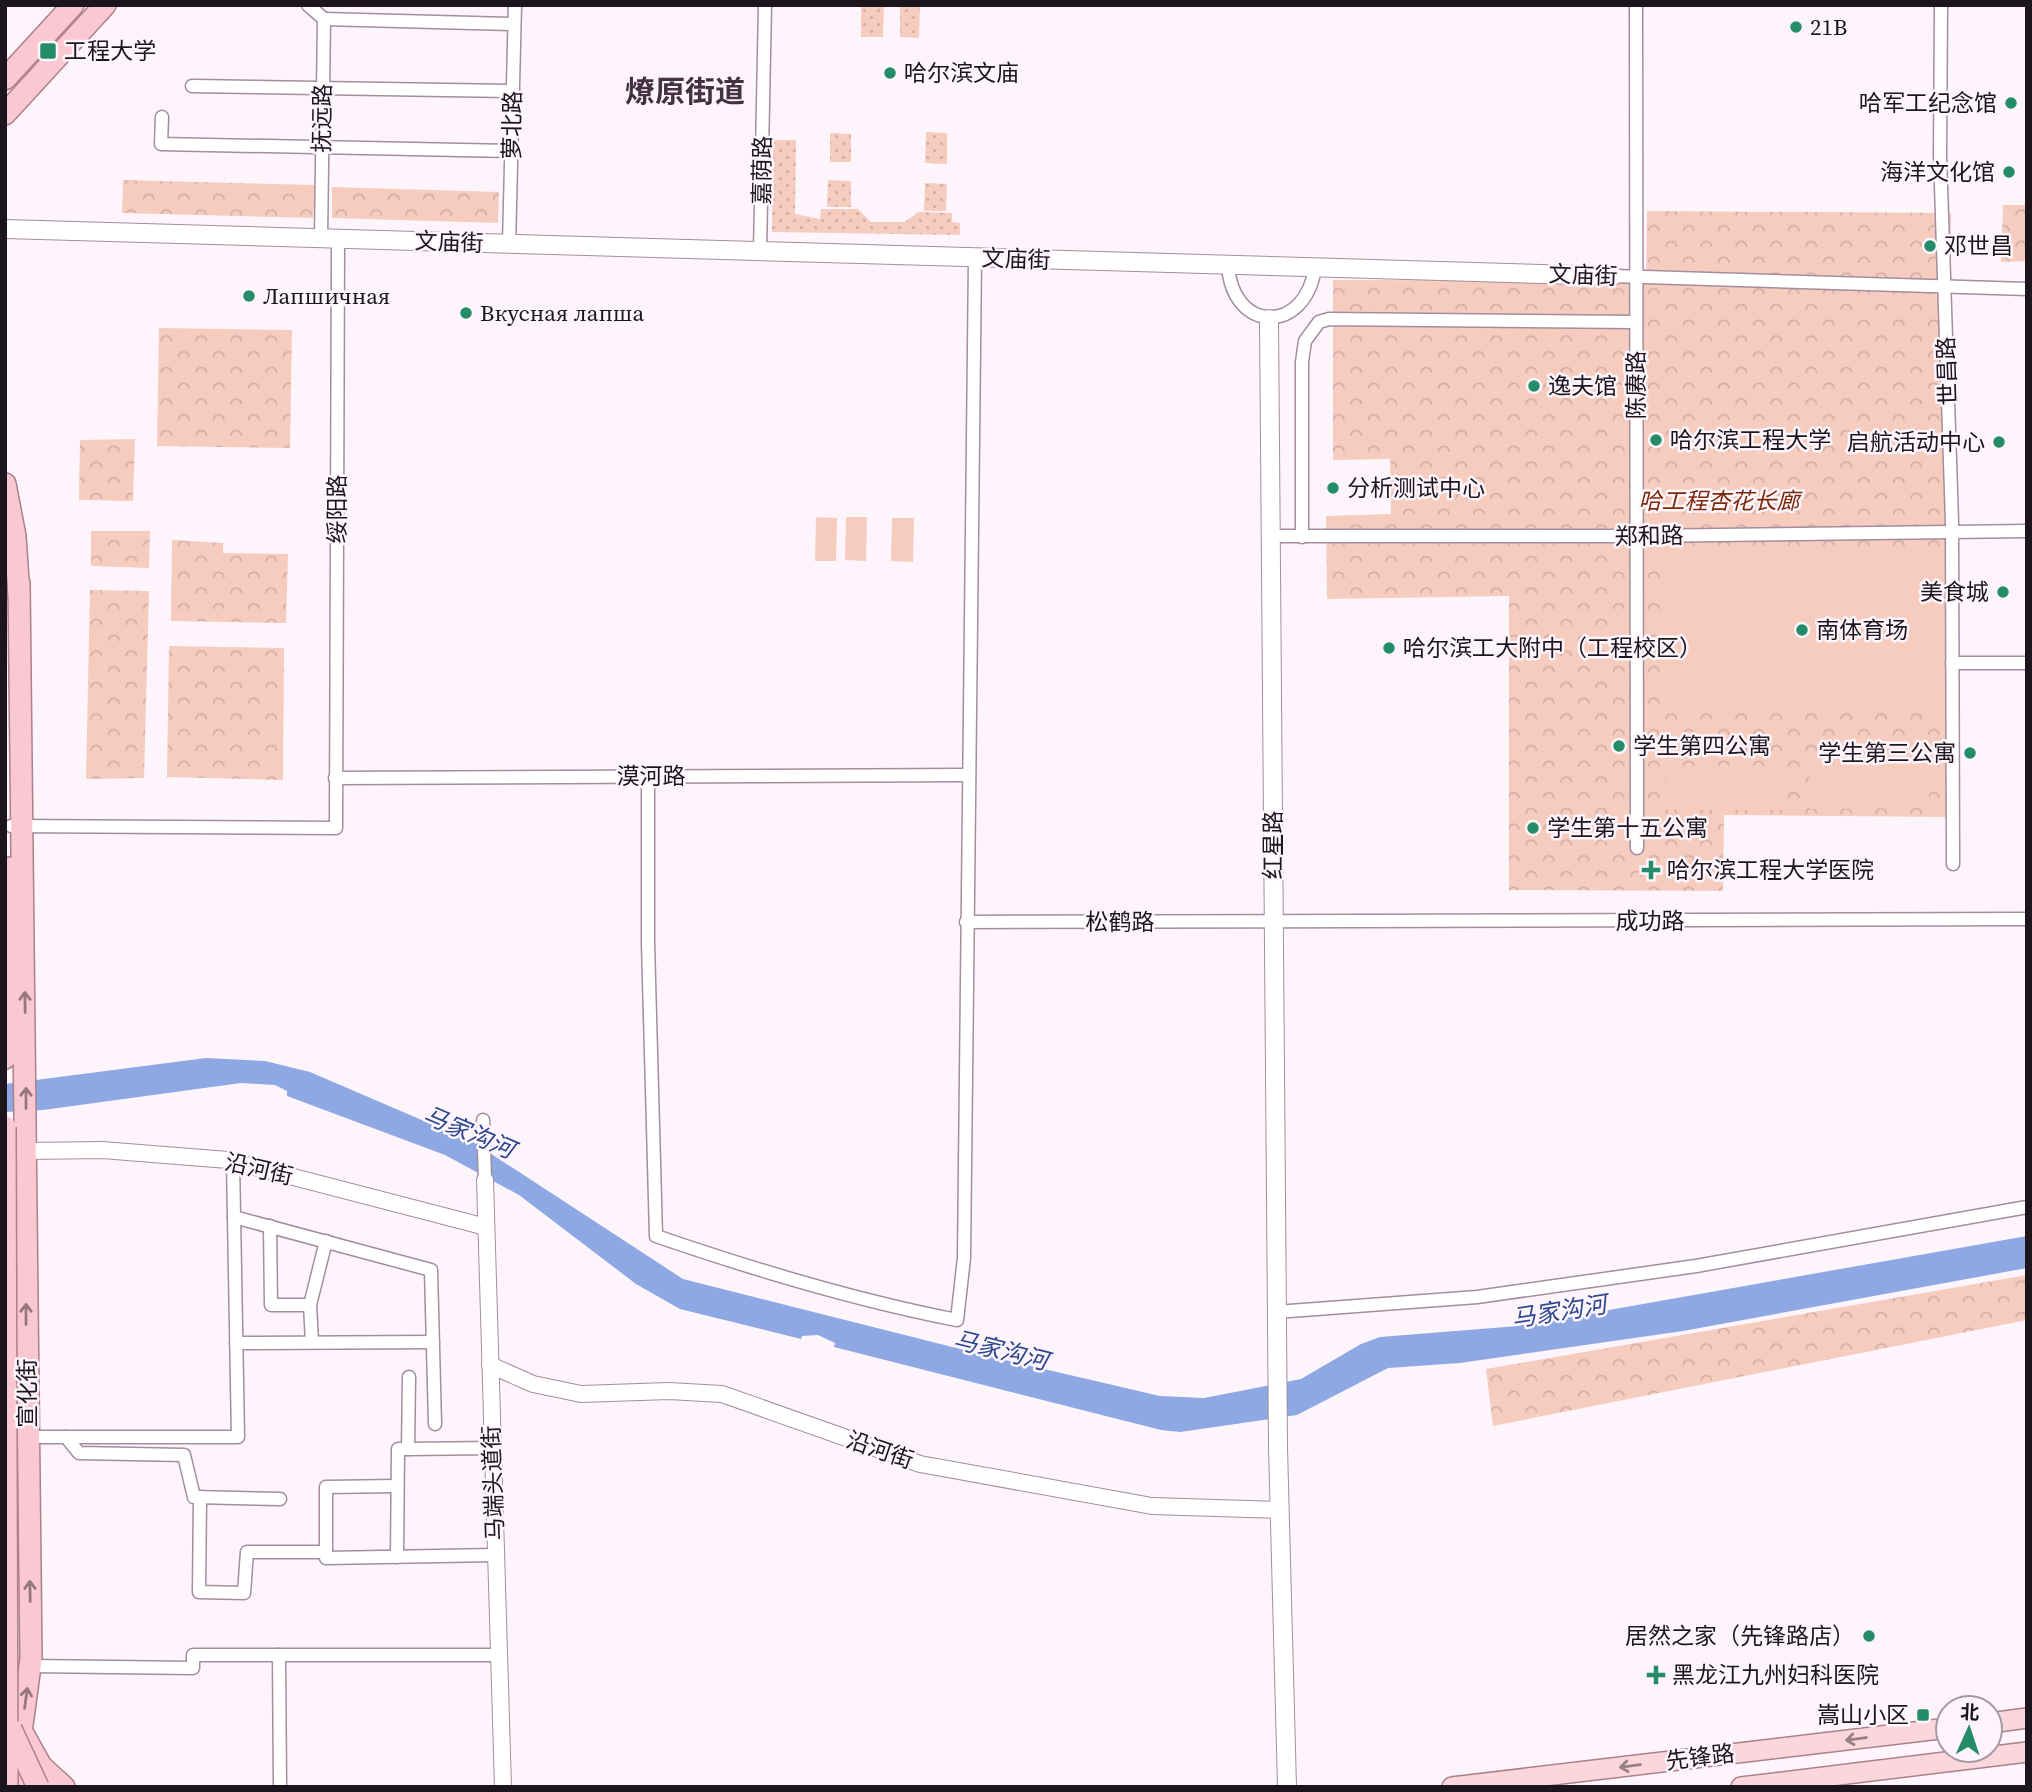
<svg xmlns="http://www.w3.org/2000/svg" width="2032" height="1792" viewBox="0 0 2032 1792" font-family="'Source Serif 4','Noto Sans SC',serif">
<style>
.grass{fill:url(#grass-dots)}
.forest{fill:url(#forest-crowns)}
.pitch{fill:#f6ccbf}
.water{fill:#8da8e3}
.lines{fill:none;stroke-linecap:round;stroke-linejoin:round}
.minor-casing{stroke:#a38d9f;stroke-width:15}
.tertiary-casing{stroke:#a38d9f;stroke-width:18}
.secondary-casing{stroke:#a38d9f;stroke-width:20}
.primary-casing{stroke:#ac808a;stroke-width:22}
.trunk-casing{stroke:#ac808a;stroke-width:24}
.minor{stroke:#fff;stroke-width:12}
.tertiary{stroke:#fff;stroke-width:16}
.secondary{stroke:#fff;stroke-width:18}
.primary{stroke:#fbd6dd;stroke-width:19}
.trunk{stroke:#fac8d2;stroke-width:21}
.trunk-bridge-casing{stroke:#ac808a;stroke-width:24;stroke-linecap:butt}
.trunk-bridge{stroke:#fac8d2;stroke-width:21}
.oneway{stroke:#967780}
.oneway2{stroke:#977f86}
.poi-dot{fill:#248c68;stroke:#fef5fc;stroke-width:2.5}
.labels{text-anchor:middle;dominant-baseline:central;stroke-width:5;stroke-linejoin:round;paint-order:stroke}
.poi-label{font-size:23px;fill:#1c151b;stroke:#fef5fc;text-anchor:start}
.street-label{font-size:23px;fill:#1c151b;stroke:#fef5fc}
.park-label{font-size:23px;font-style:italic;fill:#7b2808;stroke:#fef5fc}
.water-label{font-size:24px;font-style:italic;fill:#2b478e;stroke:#fef5fc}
.district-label{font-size:30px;font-weight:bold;fill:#443242;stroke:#fef5fc}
</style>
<defs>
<pattern id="grass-dots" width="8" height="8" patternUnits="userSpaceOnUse" patternTransform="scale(1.75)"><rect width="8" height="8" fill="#f6ccbf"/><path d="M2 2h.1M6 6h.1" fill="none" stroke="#d2aea4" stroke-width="1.8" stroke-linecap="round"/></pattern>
<pattern id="forest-crowns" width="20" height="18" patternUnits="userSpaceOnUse" patternTransform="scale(1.75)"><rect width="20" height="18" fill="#f6ccbf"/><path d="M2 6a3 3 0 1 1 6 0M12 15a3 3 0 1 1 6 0" fill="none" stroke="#d2aea4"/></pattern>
</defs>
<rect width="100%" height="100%" fill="#fef5fc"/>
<g class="grass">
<path d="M861 5H884L883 37H861Z"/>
<path d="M900 5H920L919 38 900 37Z"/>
<path d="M926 132 947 133V164L925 163Z"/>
<path d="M830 133 851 134V162H830Z"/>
<path d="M773 140H796L795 214 820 219 821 209H858L871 222H905L918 212 952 213V222L960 223V235L772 232Z"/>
<path d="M828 180 851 181V207H827Z"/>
<path d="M925 183 947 184 946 211H924Z"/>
</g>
<g class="forest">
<path d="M123 180 315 185 313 218 122 213Z"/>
<path d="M332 187 499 192 498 223 332 218Z"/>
<path d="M2003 205H2027V261L2001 262Z"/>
<path d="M1647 211 1951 213 1946 817 1724 815 1723 891 1509 890V596L1327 599 1326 516 1391 514 1390 459 1333 460V280L1646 281Z"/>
<path d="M159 328 292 330 290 448 157 446Z"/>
<path d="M135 439 133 501 79 500 80 440Z"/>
<path d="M91 531H150L149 568 91 566Z"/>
<path d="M172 540 223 543V553L288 554 286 623 171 621Z"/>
<path d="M90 590 149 591 144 778 86 779Z"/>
<path d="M169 646 284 648 283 780 167 777Z"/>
<path d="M2027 1275V1320L1493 1426 1486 1369Z"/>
</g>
<g class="pitch">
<path d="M816 517 837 518 836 561H815Z"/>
<path d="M846 517H867L866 561 845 560Z"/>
<path d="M892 518H914L913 562 891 561Z"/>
<path d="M1939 552 1941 706 1664 709 1662 555Z"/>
<path d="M1809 764H1929V808L1810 809Z"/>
<path d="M1666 766H1785L1786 810H1667Z"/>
</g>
<path class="water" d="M206 1058 265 1061 310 1072 473 1142 683 1279 988 1356 1160 1396 1204 1398 1301 1379 1361 1344 1380 1337 1518 1326 2027 1236V1268L1683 1331 1460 1363 1388 1368 1297 1415 1180 1432 1161 1430 834 1347 835 1343 818 1335 802 1336 801 1339 680 1309 636 1284 519 1195 445 1155 287 1096V1091L275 1085 241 1083 43 1110 5 1112V1084Z"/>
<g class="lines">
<g class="minor-casing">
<g id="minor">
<path d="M308 5 324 19 321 238"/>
<path d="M1636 5 1637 848"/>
<path d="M1941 5 1940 155 1952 522 1953 864"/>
<path d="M324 19 514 24"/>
<path d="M192 86 512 91"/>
<path d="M162 117 161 144 511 151"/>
<path d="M509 244 515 5"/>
<path d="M760 251 765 5"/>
<path d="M1228 265C1232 333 1305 335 1315 268"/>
<path d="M1613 276 2027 289"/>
<path d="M1271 536H1636L2027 531"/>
<path d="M1302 537V362L1305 341 1319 322 1329 319 1636 322"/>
<path d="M1952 663H2027"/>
<path d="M648 776V943L656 1236C755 1270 854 1300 957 1320L964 1258 975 258"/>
<path d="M335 778 967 775"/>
<path d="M11 826 336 828 338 239"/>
<path d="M966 922 2027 919"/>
<path d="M483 1120 485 1180"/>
<path d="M234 1217 431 1270 435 1424"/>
<path d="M270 1226 271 1305H310"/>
<path d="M1276 1312 1477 1297 1696 1266 2027 1207"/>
<path d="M312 1342 310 1305 326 1241"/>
<path d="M236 1343 433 1342"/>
<path d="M27 1437H238L233 1161"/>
<path d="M66 1437 79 1453 184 1455 194 1497 280 1499"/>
<path d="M408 1449 492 1448"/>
<path d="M397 1486 326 1487V1558L495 1555"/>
<path d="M200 1497 199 1592 244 1593 247 1552H326"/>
<path d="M397 1557 398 1449H408L409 1377"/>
<path d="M279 1655 280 1787"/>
<path d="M31 1666 193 1668V1655H497"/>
</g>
</g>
<g class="tertiary-casing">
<g id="tertiary">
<path d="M26 1151 102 1150 228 1160 486 1227"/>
<path d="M485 1180 503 1787"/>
<path d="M490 1365 533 1384 581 1394 669 1391 722 1394 920 1464 1152 1506 1279 1510"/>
</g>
</g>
<g class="secondary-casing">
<g id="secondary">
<path d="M5 229 1613 276"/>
<path d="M1269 319 1278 1447 1287 1787"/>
</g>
</g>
<g class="primary-casing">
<g id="primary">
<path d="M1990 1723 2027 1718"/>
<path d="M1452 1787 1948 1728"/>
<path d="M1741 1787 2027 1752"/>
</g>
</g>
<g class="trunk-casing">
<g id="trunk">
<path d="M5 79 73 5"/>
<path d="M5 114 105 5"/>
<path d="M5 484 15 536 19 595"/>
<path d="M19 583 31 1659 21 1732 23 1787"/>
<path d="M5 1058 10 868"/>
<path d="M23 1734 41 1766 64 1787"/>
</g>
</g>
<use href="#minor" class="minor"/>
<use href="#tertiary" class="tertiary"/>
<use href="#secondary" class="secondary"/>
<use href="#primary" class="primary"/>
<use href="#trunk" class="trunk"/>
<g class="trunk-bridge-casing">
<g id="trunk-bridge">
<path d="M5 1127 7 1787"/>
<path d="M11 1729 38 1787"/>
</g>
</g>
<use href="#trunk-bridge" class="trunk-bridge"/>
</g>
<defs><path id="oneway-shaft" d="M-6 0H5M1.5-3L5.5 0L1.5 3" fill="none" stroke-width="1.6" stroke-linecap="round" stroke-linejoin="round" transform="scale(1.75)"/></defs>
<g class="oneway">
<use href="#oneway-shaft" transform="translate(25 1002) rotate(-91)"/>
<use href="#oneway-shaft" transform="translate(26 1098) rotate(-90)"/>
<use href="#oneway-shaft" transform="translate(26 1314) rotate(-90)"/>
<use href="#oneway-shaft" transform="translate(30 1591) rotate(-91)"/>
<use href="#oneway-shaft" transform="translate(26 1698) rotate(-82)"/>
</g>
<g class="oneway2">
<use href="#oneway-shaft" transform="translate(1856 1739) rotate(173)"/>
<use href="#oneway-shaft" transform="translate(1630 1766) rotate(173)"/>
</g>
<g class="poi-dot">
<circle cx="1796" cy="27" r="7"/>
<rect x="39" y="42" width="18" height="18" rx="3.5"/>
<circle cx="890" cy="73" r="7"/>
<circle cx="2011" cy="103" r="7"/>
<circle cx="2009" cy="172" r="7"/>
<circle cx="1930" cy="246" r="7"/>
<circle cx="249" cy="296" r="7"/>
<circle cx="466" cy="313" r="7"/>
<circle cx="1534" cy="386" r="7"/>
<circle cx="1656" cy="440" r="7"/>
<circle cx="1999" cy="442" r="7"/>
<circle cx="1333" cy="488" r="7"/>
<circle cx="2003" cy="592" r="7"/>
<circle cx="1802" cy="630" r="7"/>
<circle cx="1389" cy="648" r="7"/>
<circle cx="1619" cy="746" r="7"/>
<circle cx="1970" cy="753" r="7"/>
<circle cx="1533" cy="828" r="7"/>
<path d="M1647.5 859.5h7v7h7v7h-7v7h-7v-7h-7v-7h7z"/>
<circle cx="1869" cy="1636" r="7"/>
<path d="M1652.5 1664.5h7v7h7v7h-7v7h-7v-7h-7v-7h7z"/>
<rect x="1916" y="1708" width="14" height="14" rx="3.5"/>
</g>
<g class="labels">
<g class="poi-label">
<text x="1810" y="27">21B</text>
<text x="64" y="51">工程大学</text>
<text x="904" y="73">哈尔滨文庙</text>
<text x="1997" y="103" text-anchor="end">哈军工纪念馆</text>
<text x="1995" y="172" text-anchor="end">海洋文化馆</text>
<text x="1944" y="246">邓世昌</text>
<text x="263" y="296">Лапшичная</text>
<text x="480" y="313">Вкусная лапша</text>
<text x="1548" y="386">逸夫馆</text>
<text x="1670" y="440">哈尔滨工程大学</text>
<text x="1985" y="442" text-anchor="end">启航活动中心</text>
<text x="1347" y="488">分析测试中心</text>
<text x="1989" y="592" text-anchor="end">美食城</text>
<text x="1816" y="630">南体育场</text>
<text x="1403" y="648">哈尔滨工大附中（工程校区）</text>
<text x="1633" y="746">学生第四公寓</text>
<text x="1956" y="753" text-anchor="end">学生第三公寓</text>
<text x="1547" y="828">学生第十五公寓</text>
<text x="1667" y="870">哈尔滨工程大学医院</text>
<text x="1855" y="1636" text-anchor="end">居然之家（先锋路店）</text>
<text x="1672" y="1675">黑龙江九州妇科医院</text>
<text x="1909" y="1715" text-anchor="end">嵩山小区</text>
</g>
<g class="street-label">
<text transform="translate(322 118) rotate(-89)">抚远路</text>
<text transform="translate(512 125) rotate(-89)">萝北路</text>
<text transform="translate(762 170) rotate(-89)">嘉荫路</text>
<text transform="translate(449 242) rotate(2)">文庙街</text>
<text transform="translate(1016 259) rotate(2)">文庙街</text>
<text transform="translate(1583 275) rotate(2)">文庙街</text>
<text transform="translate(1947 371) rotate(-92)">世昌路</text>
<text transform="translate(1636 385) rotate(-90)">陈赓路</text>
<text transform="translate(337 509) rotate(-90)">绥阳路</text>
<text transform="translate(1649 536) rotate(-1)">郑和路</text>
<text x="651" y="776">漠河路</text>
<text transform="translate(1273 845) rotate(-90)">红星路</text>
<text x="1650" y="921">成功路</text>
<text x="1120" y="922">松鹤路</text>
<text transform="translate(259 1169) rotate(13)">沿河街</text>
<text transform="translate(27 1393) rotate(-90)">宣化街</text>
<text transform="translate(880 1450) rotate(19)">沿河街</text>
<text transform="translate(493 1483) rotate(-92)">马端头道街</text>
<text transform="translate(1700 1757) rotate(-7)">先锋路</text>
</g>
<g class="park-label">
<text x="1719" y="501">哈工程杏花长廊</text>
</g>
<g class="water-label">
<text transform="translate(469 1132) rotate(23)">马家沟河</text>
<text transform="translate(1559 1311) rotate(-9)">马家沟河</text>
<text transform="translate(1001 1350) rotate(14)">马家沟河</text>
</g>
<g class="district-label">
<text x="685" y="91">燎原街道</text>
</g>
</g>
<rect width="2032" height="1792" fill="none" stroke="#1c151b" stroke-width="14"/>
<g transform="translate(1969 1729) rotate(3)"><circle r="33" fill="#fef5fc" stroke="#a49ba2" stroke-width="2"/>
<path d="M0-5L12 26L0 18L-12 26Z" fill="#248c68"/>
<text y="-10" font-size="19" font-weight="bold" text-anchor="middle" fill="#1c151b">北</text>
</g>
</svg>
